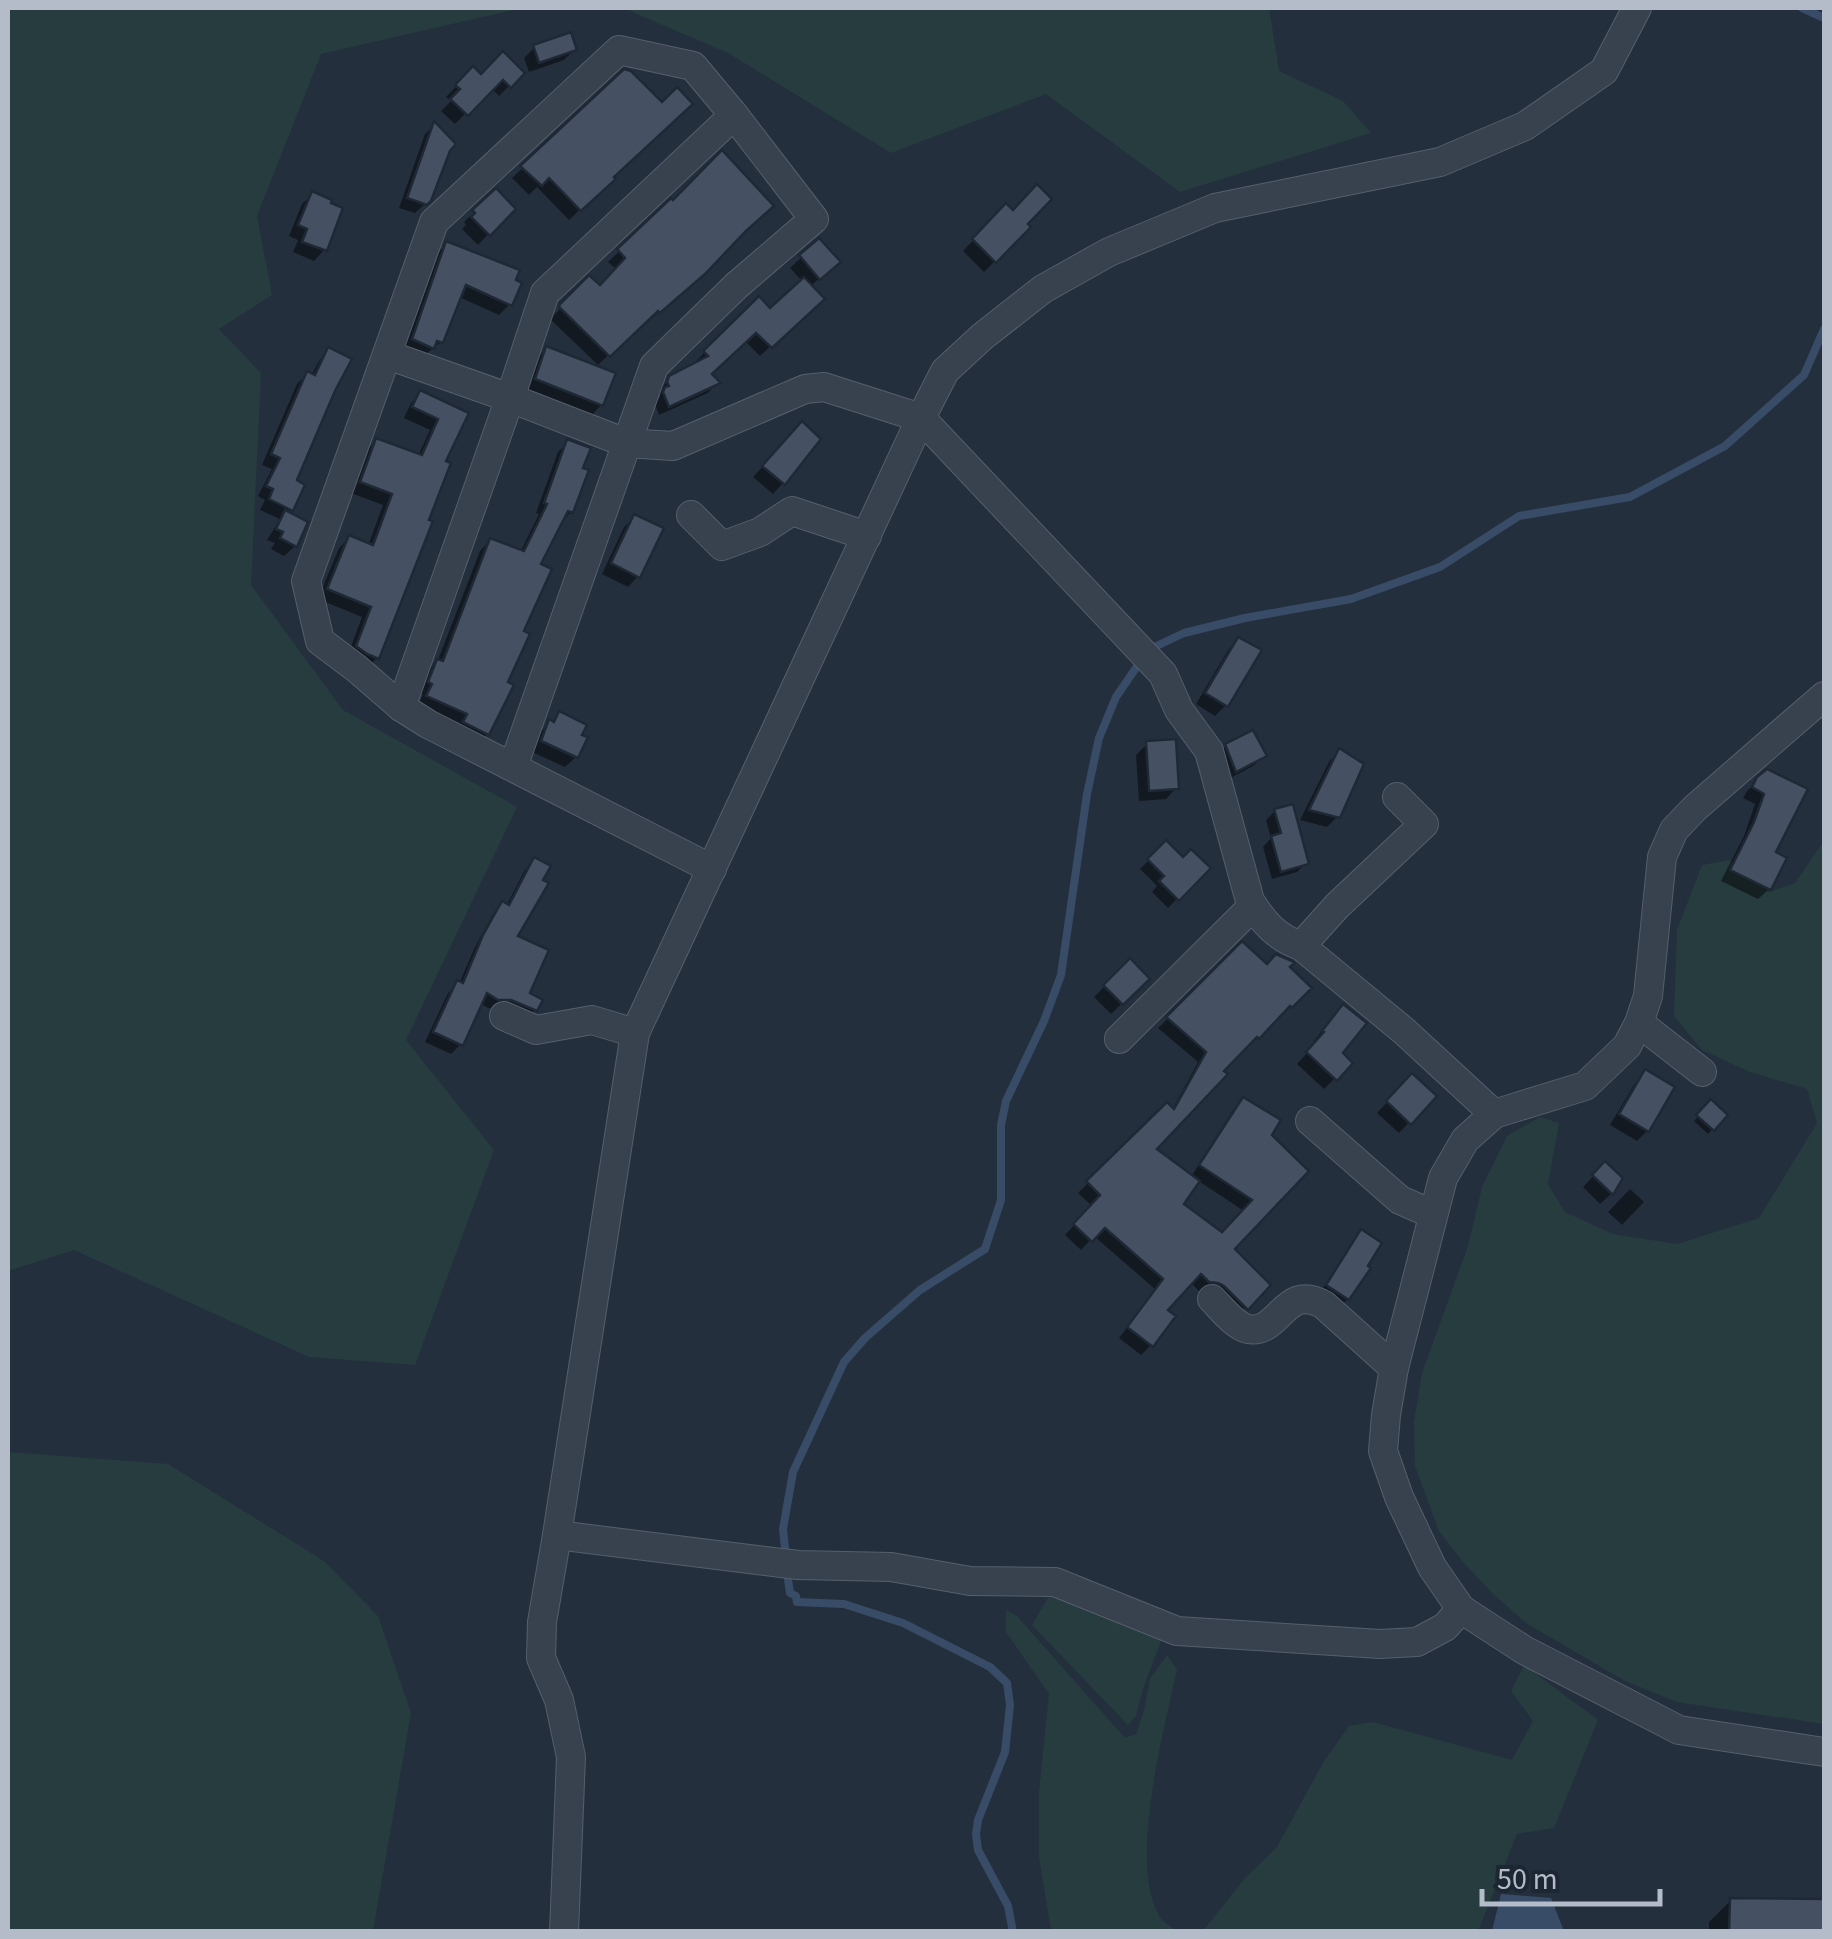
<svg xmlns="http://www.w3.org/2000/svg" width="1832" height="1939" viewBox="0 0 1832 1939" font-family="'Source Sans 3',sans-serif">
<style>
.green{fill:#263c3f}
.water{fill:#394c67}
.shadow{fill:#0007;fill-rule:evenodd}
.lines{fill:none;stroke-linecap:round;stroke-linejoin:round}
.stream{stroke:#394c67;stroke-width:8}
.building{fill:#455162;stroke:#1f2835;stroke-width:2.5}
.minor-casing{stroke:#565f6c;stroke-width:30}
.minor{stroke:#38414e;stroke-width:28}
</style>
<rect width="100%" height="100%" fill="#242f3e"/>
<g class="green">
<path d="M8 8H522L321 54 257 216 272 295 219 329 261 373 251 585 343 710 517 807 406 1040 494 1150 415 1365 309 1357 74 1250 8 1271Z"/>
<path d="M623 8H1269L1279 71 1343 101 1371 133 1180 192 1046 94 891 153 728 53Z"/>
<path d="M1824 841V1724L1677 1702 1625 1681 1526 1623 1493 1594 1462 1561 1439 1531 1415 1466 1414 1422 1422 1373 1468 1246 1482 1187 1507 1136 1540 1117 1559 1123 1548 1184 1565 1212 1613 1234 1677 1244 1759 1218 1817 1123 1807 1089 1750 1072 1702 1050 1674 1016 1677 930 1702 865 1729 860 1769 892 1795 883Z"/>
<path d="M8 1452 168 1464 324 1561 378 1616 411 1713 373 1931H8Z"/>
<path d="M1055 1586 1161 1641 1143 1689 1136 1716 1128 1725 1032 1625Z"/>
<path d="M1006 1610 1017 1616 1125 1738 1136 1734 1144 1711 1150 1679 1167 1655 1177 1669C1165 1728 1127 1864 1160 1917 1165 1924 1171 1927 1178 1931H1051L1039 1857V1792L1049 1694 1006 1632Z"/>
<path d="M1524 1665 1598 1720 1554 1828 1517 1834 1478 1931H1203L1245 1878 1277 1847 1324 1761 1349 1726 1373 1722 1512 1760 1533 1721 1511 1691Z"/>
</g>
<path class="water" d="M1501 1894 1551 1898 1564 1931H1492Z"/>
<g class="shadow">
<path d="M535 47 574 50 564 60 529 72 524 58Z"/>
<path d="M473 69 481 77 522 73 499 96 491 88 455 124 441 111 451 101 446 97Z"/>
<path d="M625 72 612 179 569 220 537 187 529 195 512 178Z"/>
<path d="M434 125 429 200 415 213 399 208 425 134Z"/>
<path d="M496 192 512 209 478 245 462 229 466 225 464 222Z"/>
<path d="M313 194 327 204 324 250 314 261 293 252 298 240 289 236 302 204Z"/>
<path d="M671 202 691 284 648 322 646 319 598 365 550 319 589 279 600 288 617 270 608 262Z"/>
<path d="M1006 206 1028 227 984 272 963 251Z"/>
<path d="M819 241 837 261 810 287 821 299 760 356 745 341 709 374 717 383 708 393 659 415 655 404 660 396V389L671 378 697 364 695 362 759 300 770 311 802 281 790 268Z"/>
<path d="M447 244 509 305 499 315 459 297 441 342 421 358 403 350 436 254Z"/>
<path d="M546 349 601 405 591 416 526 390 536 359Z"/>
<path d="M329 350 294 481 291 509 286 514 295 546 284 556 271 549 275 543 267 540 280 519 260 510 265 500 258 496 272 469 262 465 297 384 307 374 311 376 319 361Z"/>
<path d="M421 393 466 414 443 463 377 658 367 668 347 657 362 617 318 599 339 548 349 538 368 546 383 505 351 493 366 451 376 441 418 456 430 430 404 418 411 403Z"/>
<path d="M792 435 783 483 773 494 753 477Z"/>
<path d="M568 442 571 512 561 522 538 565 521 633 504 683 511 686 487 734 477 744 418 706 423 694 420 693 427 672 438 660 480 551 490 540 520 553 539 514 536 513 558 452Z"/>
<path d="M635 517 638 576 628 587 602 574 624 527Z"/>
<path d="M1238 640 1226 705 1215 716 1196 704 1228 650Z"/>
<path d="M560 714 576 757 565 767 532 752 539 733Z"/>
<path d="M1147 744 1176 788 1166 799 1139 801 1136 755Z"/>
<path d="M1226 746 1264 756 1253 766 1225 781 1216 757Z"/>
<path d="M1339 751 1338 816 1327 827 1300 820 1329 762Z"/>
<path d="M1768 772 1772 854 1769 889 1758 899 1721 881 1744 836 1755 804 1743 798 1747 791Z"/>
<path d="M1275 811 1306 863 1297 872 1272 879 1263 847 1271 838 1266 820Z"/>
<path d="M1166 843 1183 860 1207 868 1168 908 1152 892 1157 886 1140 869Z"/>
<path d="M535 860 514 937 527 994 535 1010 525 1019 500 1009 488 1008 480 1003 461 1044 451 1054 425 1042 448 993 459 984 475 947 493 914 502 905 506 906 525 870Z"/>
<path d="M1243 945 1266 967H1286L1308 988 1248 1047 1246 1045 1153 1149 1191 1177 1233 1110 1243 1100 1269 1135 1306 1171 1231 1249 1268 1285 1236 1317 1207 1291H1199L1190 1282 1165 1310 1151 1345 1141 1355 1119 1338 1156 1290 1094 1236 1081 1250 1065 1235 1092 1206 1078 1193 1167 1105 1172 1110 1198 1062 1158 1028ZM1197 1180 1244 1211 1222 1235 1180 1204Z"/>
<path d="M1130 961 1147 979 1111 1014 1094 997Z"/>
<path d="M1333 1017 1340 1054 1350 1063 1324 1089 1297 1064 1315 1044 1313 1042Z"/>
<path d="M1645 1072 1647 1131 1637 1141 1610 1125 1635 1083Z"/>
<path d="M1412 1076 1434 1096 1399 1133 1377 1113Z"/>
<path d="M1711 1103 1725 1116 1708 1134 1694 1121Z"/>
<path d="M1605 1164 1620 1179 1611 1194 1600 1204 1583 1187Z"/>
<path d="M1630 1189 1644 1202 1622 1225 1608 1212Z"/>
<path d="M1362 1232 1348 1299 1339 1307 1319 1294 1353 1241Z"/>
<path d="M1731 1900 1824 1901V1932H1709V1922Z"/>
</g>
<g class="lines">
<g class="stream">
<path d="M1802 8 1824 18"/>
<path d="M1148 650 1184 633 1245 618 1351 599 1440 567 1519 516 1630 497 1725 446 1804 375 1824 329"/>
<path d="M786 1558 783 1529 793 1472 844 1362 865 1338 920 1290 985 1249 1001 1200V1125L1006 1101 1044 1021 1061 975 1087 794 1099 738 1116 697 1140 662"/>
<path d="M787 1572 790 1593 796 1596 797 1602 844 1604 903 1623 990 1667 1007 1683 1010 1705 1005 1752 978 1820 976 1834 978 1850 1008 1906 1013 1932"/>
</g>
</g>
<g class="building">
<path d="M571 32 577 50 539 63 533 45Z"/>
<path d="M503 51 525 73 511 88 503 80 468 116 450 99 460 89 455 85 473 66 481 74Z"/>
<path d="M624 69 631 71 662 102 677 87 693 104 614 177 616 179 581 211 549 178 542 186 520 166Z"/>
<path d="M434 121 456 144 450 151 431 201 427 205 407 198Z"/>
<path d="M722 150 774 206 746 231 705 274 660 313 658 311 610 357 559 307 560 304 589 275 600 285 625 258 617 249 671 198 673 200Z"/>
<path d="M1037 184 1052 199 1028 224 1031 227 996 263 972 239 1006 203 1013 210Z"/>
<path d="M496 188 516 209 490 236 471 217 475 213 472 210Z"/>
<path d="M312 191 332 200 331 203 343 208 327 251 302 242 307 229 298 225Z"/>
<path d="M819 238 841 262 820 280 799 255Z"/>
<path d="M446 241 520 270 516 280 522 283 512 306 466 285 443 343 437 341 434 349 412 339Z"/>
<path d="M804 277 825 299 772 348 756 333 712 374 721 383 669 407 663 392 665 387 669 386 667 382 669 376 708 356 703 351 759 296 770 308Z"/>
<path d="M546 346 616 373 603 406 535 379Z"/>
<path d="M328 347 352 359 335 391 297 480 305 485 293 511 269 499 273 489 266 486 280 458 271 454 307 371 315 375Z"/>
<path d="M420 390 469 413 446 461 451 463 429 520 433 521 379 659 367 654 356 646 371 607 327 589 349 535 373 545 392 494 360 482 376 438 422 455 438 419 412 407Z"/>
<path d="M802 421 821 439 785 485 762 466Z"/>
<path d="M567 439 591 448 583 468 589 470 573 513 568 511 541 564 552 569 524 631 530 634 508 682 514 685 489 735 463 722 467 714 426 696 432 684 428 682 437 659 443 661 490 538 524 551 547 504 544 503Z"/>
<path d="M285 510 308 522 297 547 280 538 283 532 276 529Z"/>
<path d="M634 514 664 528 640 578 611 563Z"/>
<path d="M1238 637 1262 650 1228 707 1205 693Z"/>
<path d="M559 711 587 725 582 735 588 737 578 758 541 741 549 719 554 722Z"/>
<path d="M1253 730 1267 756 1236 772 1225 744Z"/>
<path d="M1176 739 1179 789 1149 791 1146 741Z"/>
<path d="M1339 748 1364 764 1340 818 1309 810Z"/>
<path d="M1767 769 1808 789 1776 852 1787 858 1771 890 1730 870 1754 822 1764 794 1752 787 1757 777Z"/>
<path d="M1293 804 1309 864 1281 872 1271 836 1281 833 1274 809Z"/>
<path d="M1166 840 1183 857 1191 849 1211 868 1179 901 1159 881 1164 876 1147 859Z"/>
<path d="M534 857 551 866 543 880 549 883 518 936 549 950 530 993 543 1000 537 1011 511 1000H498L487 993 463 1046 433 1032 457 980 463 983 483 935 502 901 509 905Z"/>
<path d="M1242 941 1267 964 1276 954 1292 961 1294 963 1290 967 1312 988 1292 1008 1290 1006 1259 1039 1257 1037 1224 1071 1228 1074 1157 1149 1200 1181 1184 1204 1222 1232 1252 1200 1199 1165 1243 1097 1281 1120 1272 1135 1309 1171 1235 1249 1271 1285 1248 1310 1224 1286 1218 1283 1209 1282 1201 1274 1168 1310 1176 1316 1153 1347 1127 1327 1163 1279 1105 1228 1092 1242 1073 1224 1100 1195 1086 1181 1167 1102 1174 1109 1206 1052 1166 1017Z"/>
<path d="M1130 958 1150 979 1123 1005 1103 985Z"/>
<path d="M1343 1004 1367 1023 1343 1053 1353 1063 1337 1081 1306 1052 1324 1032 1322 1031Z"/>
<path d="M1645 1069 1675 1087 1649 1132 1619 1114Z"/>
<path d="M1412 1073 1437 1096 1411 1125 1386 1101Z"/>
<path d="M1711 1099 1728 1115 1714 1131 1696 1115Z"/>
<path d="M1605 1161 1623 1178 1613 1195 1592 1175Z"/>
<path d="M1361 1229 1382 1243 1368 1266 1371 1268 1349 1300 1326 1285Z"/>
<path d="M1730 1898 1824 1899V1932H1729Z"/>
</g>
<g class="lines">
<g class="minor-casing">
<g id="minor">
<path d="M388 355 510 398 626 443 673 446 805 389 824 387 921 418 1163 674 1179 710 1209 751 1250 901C1264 923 1276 937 1301 946L1404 1031 1494 1114"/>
<path d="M691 515 722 546 760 532 792 511 867 536"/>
<path d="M401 707 510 398 545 293 734 115"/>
<path d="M513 767 654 366 736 286 814 219 734 115 693 66 619 50 434 222 306 581 320 641 356 668 401 707 428 724 712 869"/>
<path d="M1301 946 1337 906 1424 824 1397 797"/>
<path d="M504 1016 536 1030 592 1020 635 1033"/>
<path d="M1639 1023 1702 1072"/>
<path d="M1119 1039 1253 906"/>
<path d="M1310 1121 1400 1200 1432 1214"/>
<path d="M1212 1299C1221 1308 1235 1326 1248 1329 1280 1335 1284 1282 1324 1305L1394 1368"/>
<path d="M557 1535 798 1565 891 1567 970 1581 1055 1582 1177 1631 1380 1644 1417 1642 1445 1627 1461 1609 1432 1567 1399 1497 1383 1451 1386 1415 1394 1368 1443 1178 1465 1140 1494 1114 1585 1086 1627 1046 1639 1023 1648 996 1662 857 1674 830 1695 808 1824 696"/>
<path d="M1461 1609 1524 1650 1679 1730 1824 1752"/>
<path d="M564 1932 571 1757 559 1700 541 1658 542 1622 557 1535 635 1033 921 418 945 371 983 336 1043 289 1109 252 1215 208 1440 162 1525 126 1604 71 1637 8"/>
</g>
</g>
<use href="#minor" class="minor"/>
</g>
<rect width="1832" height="1939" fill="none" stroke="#b4bcc9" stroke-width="20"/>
<path d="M1482 1889v15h178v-15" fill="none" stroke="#b4bcc9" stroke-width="5"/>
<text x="1497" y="1889" font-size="30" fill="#b4bcc9" stroke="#1d2633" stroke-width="8" paint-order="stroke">50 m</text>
</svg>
